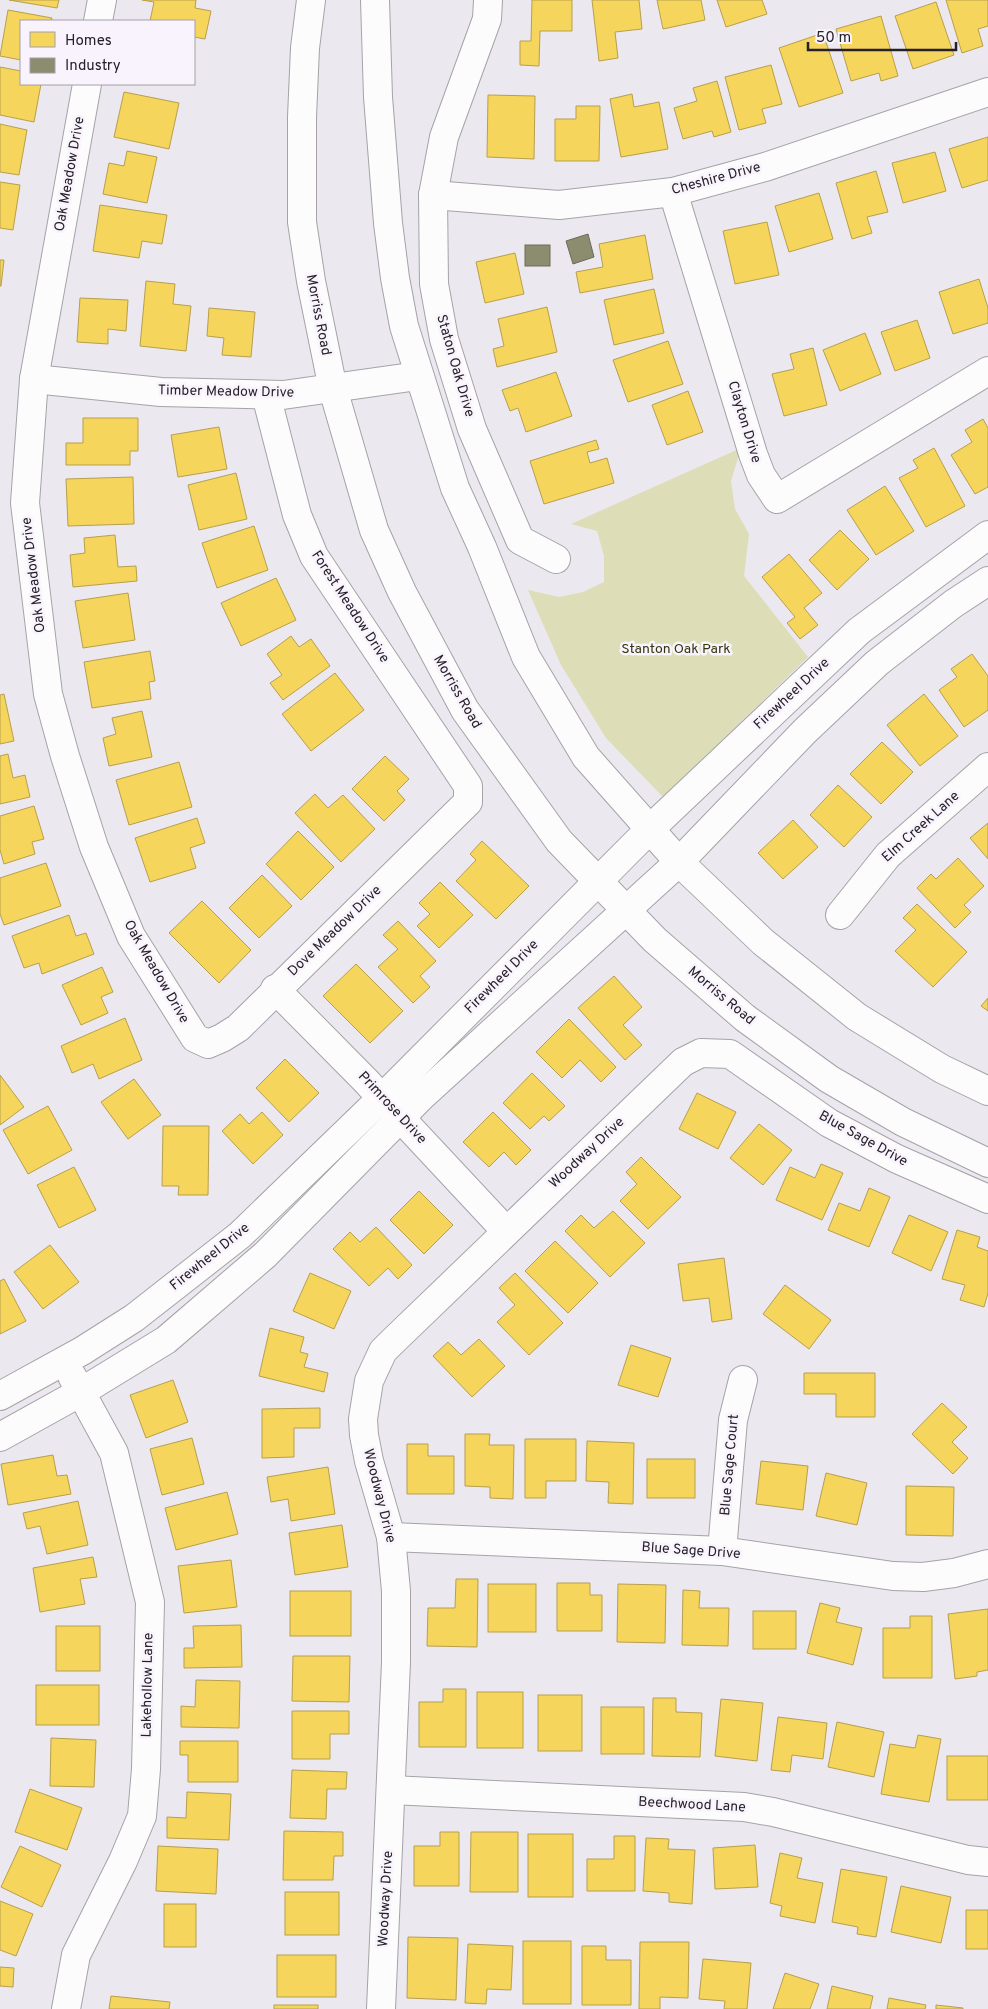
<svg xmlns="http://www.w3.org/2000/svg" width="988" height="2009" viewBox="0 0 988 2009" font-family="Overpass,sans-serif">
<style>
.green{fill:#ddddb7}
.homes{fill:#f6d55c;stroke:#b79f4c}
.industry{fill:#8c8c6e;stroke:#6d6c59}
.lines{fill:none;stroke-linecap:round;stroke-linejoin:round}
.minor-casing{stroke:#a6a2a8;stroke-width:30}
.major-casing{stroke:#a6a2a8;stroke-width:30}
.minor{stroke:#fcfcfd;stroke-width:28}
.major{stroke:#fcfcfd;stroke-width:28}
.labels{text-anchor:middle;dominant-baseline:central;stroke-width:5;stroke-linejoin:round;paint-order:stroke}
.street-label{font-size:14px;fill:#252227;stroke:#f9f3fd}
.park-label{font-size:14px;fill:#34350c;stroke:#f9f3fd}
</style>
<rect width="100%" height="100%" fill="#ece8ef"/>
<path class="green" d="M741 448 731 481 735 509 749 534 744 576 808 657 663 797 606 738 561 665 528 590 559 597 583 592 604 582V556L597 531 571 524Z"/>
<g class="homes">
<path d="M9 0H59L57 8Z"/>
<path d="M142 0H196L195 8 211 11 205 39 194 37V21H150L154 2Z"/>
<path d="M532 0H572V31H540L539 66 520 65V41H531Z"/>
<path d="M592 0H639L642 29 615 32 618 58 599 61Z"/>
<path d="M657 0H701L705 20 663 29Z"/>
<path d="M717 0H762L767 14 726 27Z"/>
<path d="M946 0H988V26L978 29 983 46 962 53Z"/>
<path d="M936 2 954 55 913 69 895 16Z"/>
<path d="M8 10 52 18 51 21H21V60L0 56Z"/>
<path d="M881 16 898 76 881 81 879 73 851 81 836 29Z"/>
<path d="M823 33 843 93 799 107 779 48Z"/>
<path d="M771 65 782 104 762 109 766 123 739 130 725 77Z"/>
<path d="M0 67 21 71V84H41L34 122 0 115Z"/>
<path d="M717 81 731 132 714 137 712 131 683 139 674 108 697 101 693 88Z"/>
<path d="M124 92 179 103 169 149 114 137Z"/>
<path d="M632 94 634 107 659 102 668 149 621 157 610 99Z"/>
<path d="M488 95 535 96 534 159 487 157Z"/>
<path d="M576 106H600L599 161H555V119H576Z"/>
<path d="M0 124 27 130 19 175 0 172Z"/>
<path d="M988 137V180L962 188 949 149Z"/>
<path d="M127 151 157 157 147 203 103 194 109 163 124 166Z"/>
<path d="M935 152 946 191 903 203 892 163Z"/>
<path d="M876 171 888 212 867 217 872 233 852 239 836 183Z"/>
<path d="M0 182 20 185 13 230 0 228Z"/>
<path d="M819 193 833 239 789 252 775 206Z"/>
<path d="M100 205 167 215 162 244 142 241 139 258 93 251Z"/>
<path d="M767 222 779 275 735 284 723 231Z"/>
<path d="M645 235 653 279 580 293 576 272 603 267 599 244Z"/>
<path d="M515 253 524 294 485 303 476 262Z"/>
<path d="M0 260H4L1 286H0Z"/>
<path d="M979 279 988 308V323L953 334 939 292Z"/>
<path d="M146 281 175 284 173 304 191 306 186 351 140 346Z"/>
<path d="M654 289 664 333 614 345 604 300Z"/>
<path d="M80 298 128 300 126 331 108 329V344L77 342Z"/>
<path d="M547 307 557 352 497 367 493 349 504 346 498 319Z"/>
<path d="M209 308 255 312 251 357 222 355 224 338 207 336Z"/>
<path d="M917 320 930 358 895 371 881 332Z"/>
<path d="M865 333 881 374 840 391 823 350Z"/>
<path d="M668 341 683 384 628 402 613 360Z"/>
<path d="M813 348 827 405 784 416 772 374 794 369 790 354Z"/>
<path d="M556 372 572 416 526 432 518 408 510 411 502 390Z"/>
<path d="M688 391 703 432 667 445 652 405Z"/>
<path d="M83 418H138V451H130V465H66V443H83Z"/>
<path d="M983 419 988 428V487L975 494 951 455 972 442 965 430Z"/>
<path d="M219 427 227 469 178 477 171 435Z"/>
<path d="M596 440 599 449 587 452 590 463 607 458 614 483 544 504 530 461Z"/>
<path d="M934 448 965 506 926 527 899 478 918 468 913 460Z"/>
<path d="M236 473 247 519 199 530 188 485Z"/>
<path d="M133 477 134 524 68 526 66 479Z"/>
<path d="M885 486 914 531 876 555 847 510Z"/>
<path d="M254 526 268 570 217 588 202 543Z"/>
<path d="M840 530 869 559 837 590 809 560Z"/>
<path d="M115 535 118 567 136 566 137 581 73 587 70 555 85 553 84 538Z"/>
<path d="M789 554 822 593 804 608 818 625 800 639 787 623 795 617 762 577Z"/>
<path d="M276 578 296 620 241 646 221 603Z"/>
<path d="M128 593 135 640 83 648 75 601Z"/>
<path d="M291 636 299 647 311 639 330 666 283 700 270 683 282 675 267 654Z"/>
<path d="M150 651 155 681 149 682 151 699 92 708 84 662Z"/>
<path d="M972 654 988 676V710L964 727 939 690 957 677 951 669Z"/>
<path d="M335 673 364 710 311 751 282 714Z"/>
<path d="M4 694 14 741 0 744V695Z"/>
<path d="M924 694 958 736 920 766 887 725Z"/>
<path d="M142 711 152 757 109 766 103 738 116 734 112 718Z"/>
<path d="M882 742 913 772 881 804 850 774Z"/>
<path d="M8 754 13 778 25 775 30 797 0 804V756Z"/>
<path d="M385 756 409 779 397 791 405 800 384 821 352 789Z"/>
<path d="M179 762 192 807 129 825 116 780Z"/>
<path d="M838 785 872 817 844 847 810 815Z"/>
<path d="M315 794 328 808 343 795 375 829 341 862 295 813Z"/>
<path d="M34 806 44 839 32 842 35 854 4 864 0 850V816Z"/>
<path d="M197 818 205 843 190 848 196 868 150 882 135 838Z"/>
<path d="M793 820 818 847 783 879 758 853Z"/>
<path d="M988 823V859L970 838Z"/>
<path d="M298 831 334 867 301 900 266 864Z"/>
<path d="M482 841 529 886 496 919 456 881 476 860 470 854Z"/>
<path d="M958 858 984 886 964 905 971 912 955 928 917 888 931 874 936 879Z"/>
<path d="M46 863 61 906 4 925 0 914V878Z"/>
<path d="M262 875 292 906 259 938 229 908Z"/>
<path d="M440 882 473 915 439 948 417 926 430 914 419 903Z"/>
<path d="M202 901 251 950 219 983 169 933Z"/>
<path d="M917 904 967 952 933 987 895 951 916 930 903 918Z"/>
<path d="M69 915 76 936 86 933 94 954 42 974 39 963 24 968 12 936Z"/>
<path d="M398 921 436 961 420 976 430 987 413 1003 378 967 398 949 383 935Z"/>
<path d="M356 964 403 1011 370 1043 323 996Z"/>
<path d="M102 967 113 992 101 997 108 1013 81 1025 62 985Z"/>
<path d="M614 976 642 1007 623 1025 642 1045 625 1060 578 1008Z"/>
<path d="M988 998V1011L981 1006Z"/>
<path d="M125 1018 142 1060 99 1079 93 1064 72 1073 61 1046Z"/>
<path d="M569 1019 616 1067 601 1082 580 1060 562 1078 536 1052Z"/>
<path d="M285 1059 319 1093 289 1122 256 1088Z"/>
<path d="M532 1073 565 1106 549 1121 544 1116 530 1129 503 1103Z"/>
<path d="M0 1075 24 1107 0 1125Z"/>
<path d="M134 1079 161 1115 128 1139 101 1102Z"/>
<path d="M697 1093 736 1112 718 1149 679 1129Z"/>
<path d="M48 1106 72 1150 28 1174 3 1130Z"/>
<path d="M262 1112 283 1135 253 1164 222 1131 240 1114 249 1124Z"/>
<path d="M493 1112 531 1150 516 1165 504 1152 489 1167 463 1142Z"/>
<path d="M759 1124 792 1150 763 1185 730 1158Z"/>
<path d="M163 1126H209L208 1195H178L179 1186H162Z"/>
<path d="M641 1157 681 1197 648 1229 620 1201 637 1184 626 1172Z"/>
<path d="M821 1164 843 1173 822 1220 776 1200 790 1167 815 1178Z"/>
<path d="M74 1167 96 1210 59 1228 37 1185Z"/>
<path d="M869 1188 890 1197 869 1247 828 1230 839 1203 860 1211Z"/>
<path d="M419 1191 453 1225 424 1254 390 1220Z"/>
<path d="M613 1211 645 1243 610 1277 565 1231 581 1215 594 1228Z"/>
<path d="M909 1215 948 1232 931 1271 892 1253Z"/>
<path d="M376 1227 412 1265 398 1279 388 1268 369 1286 333 1249 350 1232 360 1242Z"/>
<path d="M957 1230 980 1237 977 1247 988 1251V1293L984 1307 960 1300 965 1285 942 1279Z"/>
<path d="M555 1241 598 1283 568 1313 525 1271Z"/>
<path d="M50 1245 79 1282 43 1309 14 1272Z"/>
<path d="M724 1258 732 1319 712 1322 709 1298 683 1301 678 1264Z"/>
<path d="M310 1273 351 1291 334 1329 293 1311Z"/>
<path d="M515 1273 563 1323 529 1355 497 1322 515 1305 499 1288Z"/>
<path d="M4 1279 26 1321 0 1334V1281Z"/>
<path d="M785 1285 831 1320 809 1349 763 1314Z"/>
<path d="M270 1328 304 1337 300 1352 308 1354 304 1367 328 1373 324 1392 259 1376Z"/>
<path d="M479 1339 505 1366 472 1397 433 1356 448 1342 461 1355Z"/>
<path d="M631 1345 671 1358 658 1397 618 1385Z"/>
<path d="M804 1373H875V1417H836V1394H804Z"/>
<path d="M173 1380 188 1422 146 1438 130 1395Z"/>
<path d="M942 1403 967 1427 952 1442 968 1458 953 1474 912 1434Z"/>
<path d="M320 1408V1428H294V1457L262 1458V1409Z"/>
<path d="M465 1434H490L489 1445H514L513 1499 490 1498V1487L465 1486Z"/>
<path d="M192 1438 204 1484 162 1495 150 1449Z"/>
<path d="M525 1439H576V1481H546V1498H525Z"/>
<path d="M587 1441 634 1443 633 1504 608 1503 609 1482 586 1481Z"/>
<path d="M407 1444H428V1456H454V1494H407Z"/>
<path d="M53 1455 57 1476 67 1475 71 1494 8 1505 1 1464Z"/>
<rect x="647" y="1459" width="48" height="39"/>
<path d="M761 1461 808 1466 803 1510 756 1504Z"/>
<path d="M328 1467 335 1514 291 1521 288 1499 271 1502 267 1477Z"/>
<path d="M826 1473 867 1483 857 1525 816 1516Z"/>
<path d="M906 1486 954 1487 953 1536 906 1535Z"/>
<path d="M227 1492 238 1534 176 1550 165 1508Z"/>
<path d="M78 1501 88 1545 47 1554 40 1526 27 1529 23 1513Z"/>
<path d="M342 1525 348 1567 295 1575 289 1533Z"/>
<path d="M93 1557 97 1577 80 1579 85 1604 40 1612 33 1568Z"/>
<path d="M231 1560 237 1607 184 1613 178 1566Z"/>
<path d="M456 1579H478L477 1647 427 1646 428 1608H455Z"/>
<path d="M557 1583H590V1595H602V1631H557Z"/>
<rect x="488" y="1584" width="48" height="48"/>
<path d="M618 1584 666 1585 665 1643 617 1642Z"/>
<path d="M683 1590 700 1591 699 1608H729L728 1646 682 1645Z"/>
<rect x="290" y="1591" width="61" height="45"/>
<path d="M820 1603 840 1608 836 1622 862 1628 853 1665 807 1653Z"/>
<path d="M988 1609V1670L977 1672V1676L955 1679 948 1614Z"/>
<rect x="753" y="1611" width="43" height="38"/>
<path d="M910 1616H932V1678H883V1628H910Z"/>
<path d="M241 1625 242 1667 184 1668V1648H194L193 1626Z"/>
<rect x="56" y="1626" width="44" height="45"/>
<path d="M293 1656H350L349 1702 292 1701Z"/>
<path d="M196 1680 240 1681 239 1728 181 1727V1706L195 1707Z"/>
<rect x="36" y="1685" width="63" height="40"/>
<path d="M443 1689H466V1747H419V1702H443Z"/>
<rect x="477" y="1692" width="46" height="56"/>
<rect x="538" y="1695" width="44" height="56"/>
<path d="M653 1698H676V1712L702 1713 700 1757 652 1756Z"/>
<path d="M721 1699 763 1703 757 1761 715 1756Z"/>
<rect x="601" y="1707" width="43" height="47"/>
<path d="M292 1711H349V1734H330V1759H292Z"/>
<path d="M778 1717 827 1723 823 1759 792 1755 790 1772 771 1770Z"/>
<path d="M837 1722 884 1732 874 1777 828 1767Z"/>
<path d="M918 1735 941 1739 929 1802 881 1794 890 1744 915 1748Z"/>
<path d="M51 1738 96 1740 94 1787 50 1786Z"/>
<path d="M180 1741H238V1782H188V1755H180Z"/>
<rect x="947" y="1756" width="41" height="44"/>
<path d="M292 1770 347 1772 346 1789H327L326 1819 290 1818Z"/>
<path d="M30 1789 82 1808 67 1850 15 1832Z"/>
<path d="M187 1792 231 1794 229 1840 167 1838V1817L186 1818Z"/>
<path d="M284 1831 343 1832V1856H334L333 1880H283Z"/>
<path d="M440 1832H459V1886H414V1846H440Z"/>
<path d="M471 1832H518V1892H470Z"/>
<rect x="528" y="1834" width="45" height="63"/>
<path d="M614 1836H635V1891H587V1859H614Z"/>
<path d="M646 1838 669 1839 668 1849 695 1850 692 1904 669 1902V1893L643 1891Z"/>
<path d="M755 1845 758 1887 715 1889 713 1848Z"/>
<path d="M20 1846 61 1865 42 1907 1 1887Z"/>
<path d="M158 1846 218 1849 216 1894 156 1891Z"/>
<path d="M780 1853 802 1858 797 1878 823 1883 815 1923 780 1916 782 1906 770 1903Z"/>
<path d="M841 1869 887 1877 876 1937 857 1934 858 1927 832 1922Z"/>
<path d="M901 1886 951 1897 941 1943 891 1932Z"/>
<rect x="285" y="1892" width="54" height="43"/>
<path d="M0 1901 33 1914 16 1956 0 1950Z"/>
<rect x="164" y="1904" width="32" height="43"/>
<rect x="966" y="1910" width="22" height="39"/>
<path d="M408 1937 458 1938 456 2000 407 1998Z"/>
<rect x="523" y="1941" width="48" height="63"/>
<path d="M640 1942H689L688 1998 660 1997V2009H639Z"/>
<path d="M468 1944 513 1946 511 1990 487 1989 486 2004 465 2003Z"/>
<path d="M582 1946H606V1960H631V2005H582Z"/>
<rect x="277" y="1955" width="59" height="42"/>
<path d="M703 1959 751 1963 747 2009H724L725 2001 699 1999Z"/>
<path d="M0 1967 14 1968 13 1987 0 1986Z"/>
<path d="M785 1973 819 1984 810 2009H773Z"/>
<path d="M832 1986 873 1996 870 2009H827Z"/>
<path d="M111 1996 170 2002 169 2009H109Z"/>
<path d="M889 1998 926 2005 925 2009H887Z"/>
<rect x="274" y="2005" width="44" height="4"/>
<path d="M936 2005 963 2008V2009H936Z"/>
</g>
<g class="industry">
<path d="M588 234 594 257 573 264 566 241Z"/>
<rect x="525" y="245" width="25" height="21"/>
</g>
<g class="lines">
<g class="minor-casing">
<g id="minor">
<path d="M488 0 487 19 444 137 433 195 434 284 444 339 472 429 520 540 556 559"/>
<path d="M98 21 102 0"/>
<path d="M87 84 34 379 25 503 48 694 65 756 94 847 131 936 195 1038 208 1044 222 1038 238 1028 468 802V786L314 556 297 515 266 395"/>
<path d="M673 192 753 454 761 475 777 499 988 371"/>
<path d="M433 195 559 205 673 192 765 167 988 92"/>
<path d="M34 379 161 392 283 395 418 376"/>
<path d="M840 915 888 855 988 767"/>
<path d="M275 989 365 1080 505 1230"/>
<path d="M0 1396 82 1351 134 1318 240 1235 393 1087 650 829 859 631 988 535"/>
<path d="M0 1437 81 1392 166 1340 265 1255 421 1097 679 862 805 731 877 663 953 604 988 581"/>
<path d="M391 1537 722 1551 893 1576 923 1577 954 1573 988 1564"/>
<path d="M722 1551 733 1420 743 1380"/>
<path d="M391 1790 744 1807 773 1812 968 1860 988 1862"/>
<path d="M66 2009 76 1955 123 1861 142 1816 146 1769 150 1602 114 1453 72 1376"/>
<path d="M381 2009 396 1662V1591L391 1537 369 1461 364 1435 363 1419 369 1381 383 1351 390 1344 683 1062 701 1053 730 1054 829 1123 897 1159 988 1199"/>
</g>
</g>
<g class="major-casing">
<g id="major">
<path d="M311 0 305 48 302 117V222L311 281 333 389 374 530 402 592 465 710 559 841 655 940 745 1018 829 1079 903 1122 988 1163"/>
<path d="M375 0 378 97 388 223 395 278 404 326 455 488 482 547 526 657 586 757 679 862 763 942 857 1017 942 1069 988 1091"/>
</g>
</g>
<use href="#minor" class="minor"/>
<use href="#major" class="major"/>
</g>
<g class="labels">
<g class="street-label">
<text transform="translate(70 174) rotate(-80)">Oak Meadow Drive</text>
<text transform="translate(716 179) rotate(-15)">Cheshire Drive</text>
<text transform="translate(318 315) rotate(79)">Morriss Road</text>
<text transform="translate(455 366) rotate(74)">Staton Oak Drive</text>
<text transform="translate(226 392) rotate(1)">Timber Meadow Drive</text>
<text transform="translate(744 422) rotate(73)">Clayton Drive</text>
<text transform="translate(34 575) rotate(-97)">Oak Meadow Drive</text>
<text transform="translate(350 607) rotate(57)">Forest Meadow Drive</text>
<text transform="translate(457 692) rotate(60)">Morriss Road</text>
<text transform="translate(792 694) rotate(-43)">Firewheel Drive</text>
<text transform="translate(921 827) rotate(-42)">Elm Creek Lane</text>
<text transform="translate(335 931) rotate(-44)">Dove Meadow Drive</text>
<text transform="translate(156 972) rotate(60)">Oak Meadow Drive</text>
<text transform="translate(502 977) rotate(-45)">Firewheel Drive</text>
<text transform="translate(721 996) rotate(40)">Morriss Road</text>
<text transform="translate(392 1108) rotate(47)">Primrose Drive</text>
<text transform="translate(863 1139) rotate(29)">Blue Sage Drive</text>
<text transform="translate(587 1153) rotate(-43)">Woodway Drive</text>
<text transform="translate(210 1257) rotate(-39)">Firewheel Drive</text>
<text transform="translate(730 1465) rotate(-85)">Blue Sage Court</text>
<text transform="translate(379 1496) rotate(76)">Woodway Drive</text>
<text transform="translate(691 1551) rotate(4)">Blue Sage Drive</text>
<text transform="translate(148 1685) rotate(-89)">Lakehollow Lane</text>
<text transform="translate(692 1805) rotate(3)">Beechwood Lane</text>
<text transform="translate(386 1899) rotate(-87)">Woodway Drive</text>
</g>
<g class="park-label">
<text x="676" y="649">Stanton Oak Park</text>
</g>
</g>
<rect x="20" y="20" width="175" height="65" fill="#f9f3fd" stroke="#a49fa7"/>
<rect x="30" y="32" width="25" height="15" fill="#f6d55c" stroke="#a49fa7"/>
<text x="65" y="45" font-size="15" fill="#252227">Homes</text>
<rect x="30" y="58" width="25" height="15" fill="#8c8c6e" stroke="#a49fa7"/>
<text x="65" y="70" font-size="15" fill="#252227">Industry</text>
<path d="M808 42v8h148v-8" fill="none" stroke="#252227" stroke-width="2.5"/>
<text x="816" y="42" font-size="15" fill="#252227" stroke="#f9f3fd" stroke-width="4" paint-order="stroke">50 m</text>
</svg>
